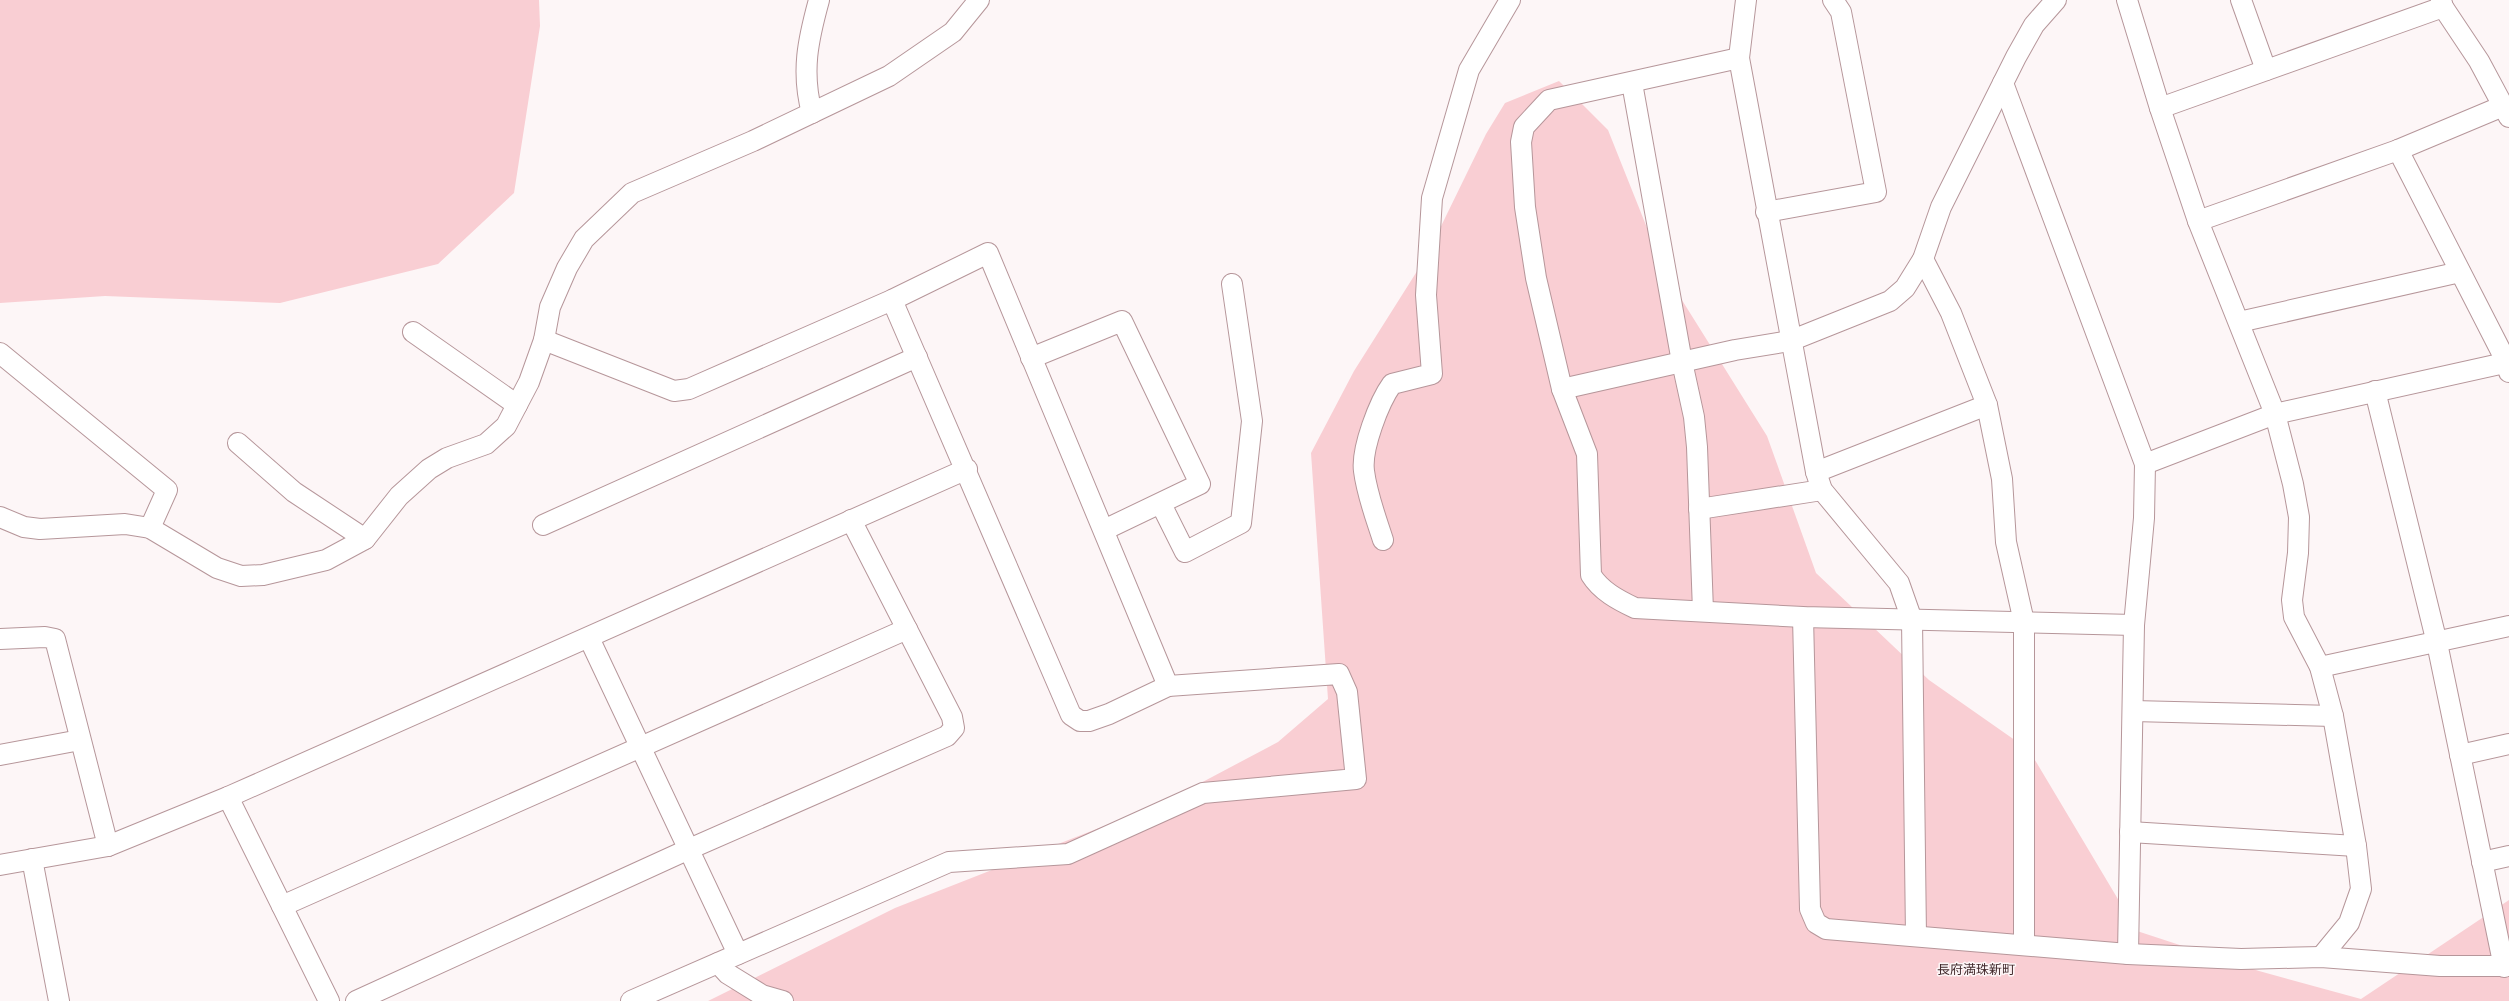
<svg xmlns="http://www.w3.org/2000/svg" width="2509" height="1001" viewBox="0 0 2509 1001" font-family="'Roboto Condensed','Noto Sans JP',sans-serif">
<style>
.green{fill:#f9ced3}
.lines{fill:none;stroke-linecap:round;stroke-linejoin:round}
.minor-casing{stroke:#b6969a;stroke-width:22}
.minor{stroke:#fff;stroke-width:20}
.labels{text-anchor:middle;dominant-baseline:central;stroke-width:3;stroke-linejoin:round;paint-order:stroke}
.quarter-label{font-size:13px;fill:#41282b;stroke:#fdf6f7}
</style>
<rect width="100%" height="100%" fill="#fdf6f7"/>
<g class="green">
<path d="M0 0H539L540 26 514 193 438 264 280 303 105 296 0 303Z"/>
<path d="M1559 81 1608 130 1665 273 1767 436 1816 573 1929 680 2029 750 2137 931 2259 971 2361 999 2509 900V1001H708L895 908 1163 803 1278 742 1328 699 1311 453 1354 371 1426 257 1486 134 1505 103Z"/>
</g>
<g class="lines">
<g class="minor-casing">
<g id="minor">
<path d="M1746 0 1739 58 1816 472 1822 490 1899 583 1912 620 1916 936"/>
<path d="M2127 0 2160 108 2198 221 2275 414 2293 484 2299 517 2298 553 2292 600 2294 617 2320 667 2333 716 2356 846 2361 889 2349 923 2321 957"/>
<path d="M2241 0 2266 70"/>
<path d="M2441 0 2443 7 2479 61 2509 117"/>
<path d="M1739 58 1549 100 1524 127 1521 142 1525 207 1536 278 1562 389 1587 454 1591 575C1601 591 1618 600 1635 608L1803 617 2134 625"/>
<path d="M1632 83 1682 362 1694 417 1697 447 1703 611"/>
<path d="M2003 83 2145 464 2144 518 2134 625 2128 954"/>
<path d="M2160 108 2443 7"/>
<path d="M812 113C801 72 808 40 819 0"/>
<path d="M2398 150 2507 363 2509 372"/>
<path d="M1766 212 1876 192 1841 12 1833 0"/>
<path d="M2198 221 2398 150 2503 106"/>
<path d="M1923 259 1951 313 1987 405 2002 479 2006 542 2024 622V945"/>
<path d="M2239 322 2460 272"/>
<path d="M413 332 517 405"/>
<path d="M544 340 674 391 689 389 892 300 988 253 1168 686"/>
<path d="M0 353 167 490 150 528"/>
<path d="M1031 358 1122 321 1200 484 1104 530"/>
<path d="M1562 389 1735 350 1790 341 1890 301 1905 288 1923 259 1941 207 2016 57 2034 25 2056 0"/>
<path d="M2375 391 2437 643 2504 967"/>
<path d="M238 443 294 492 365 539"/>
<path d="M2145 464 2275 414 2509 362"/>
<path d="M1816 472 1987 405"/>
<path d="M1161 504 1185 552 1241 523 1252 421 1232 284"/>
<path d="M1699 509 1822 490"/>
<path d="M0 517 24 527 40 529 125 524 150 528 217 568 241 576 263 575 326 560 365 539 399 496 429 469 447 458 486 444 506 426 529 382 544 340 550 307 567 268 584 239 632 193 753 141 889 76 953 32 979 0"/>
<path d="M543 525 917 357"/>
<path d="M1383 540C1376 518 1367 495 1364 471 1361 449 1379 402 1392 384L1432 374 1426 295 1432 198 1469 70 1510 0"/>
<path d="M1803 617 1810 909 1816 923 1826 929 2128 954 2241 959 2321 957 2440 966H2509"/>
<path d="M589 638 738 954"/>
<path d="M0 639 45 637 55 639 108 846"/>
<path d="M2320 667 2509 626"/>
<path d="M2133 711 2333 716"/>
<path d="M0 755 80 740"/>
<path d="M2460 755 2509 744"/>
<path d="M228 797 329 1001"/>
<path d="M2130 832 2356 846"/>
<path d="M32 859 59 1001"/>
<path d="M2482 862 2509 856"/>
<path d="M0 865 108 846 228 797 967 469"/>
<path d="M282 906 907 629"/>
<path d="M718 963 728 974 762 995 783 1001"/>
<path d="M356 1001 687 850 947 736 954 728 952 717 851 520"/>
<path d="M631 1001 949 862 1068 854 1203 793 1356 779 1347 692 1339 674 1168 686 1109 714 1089 721H1080L1071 715 892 300"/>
</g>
</g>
<use href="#minor" class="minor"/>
</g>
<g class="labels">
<g class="quarter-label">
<text x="1976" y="969">長府満珠新町</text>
</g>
</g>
</svg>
